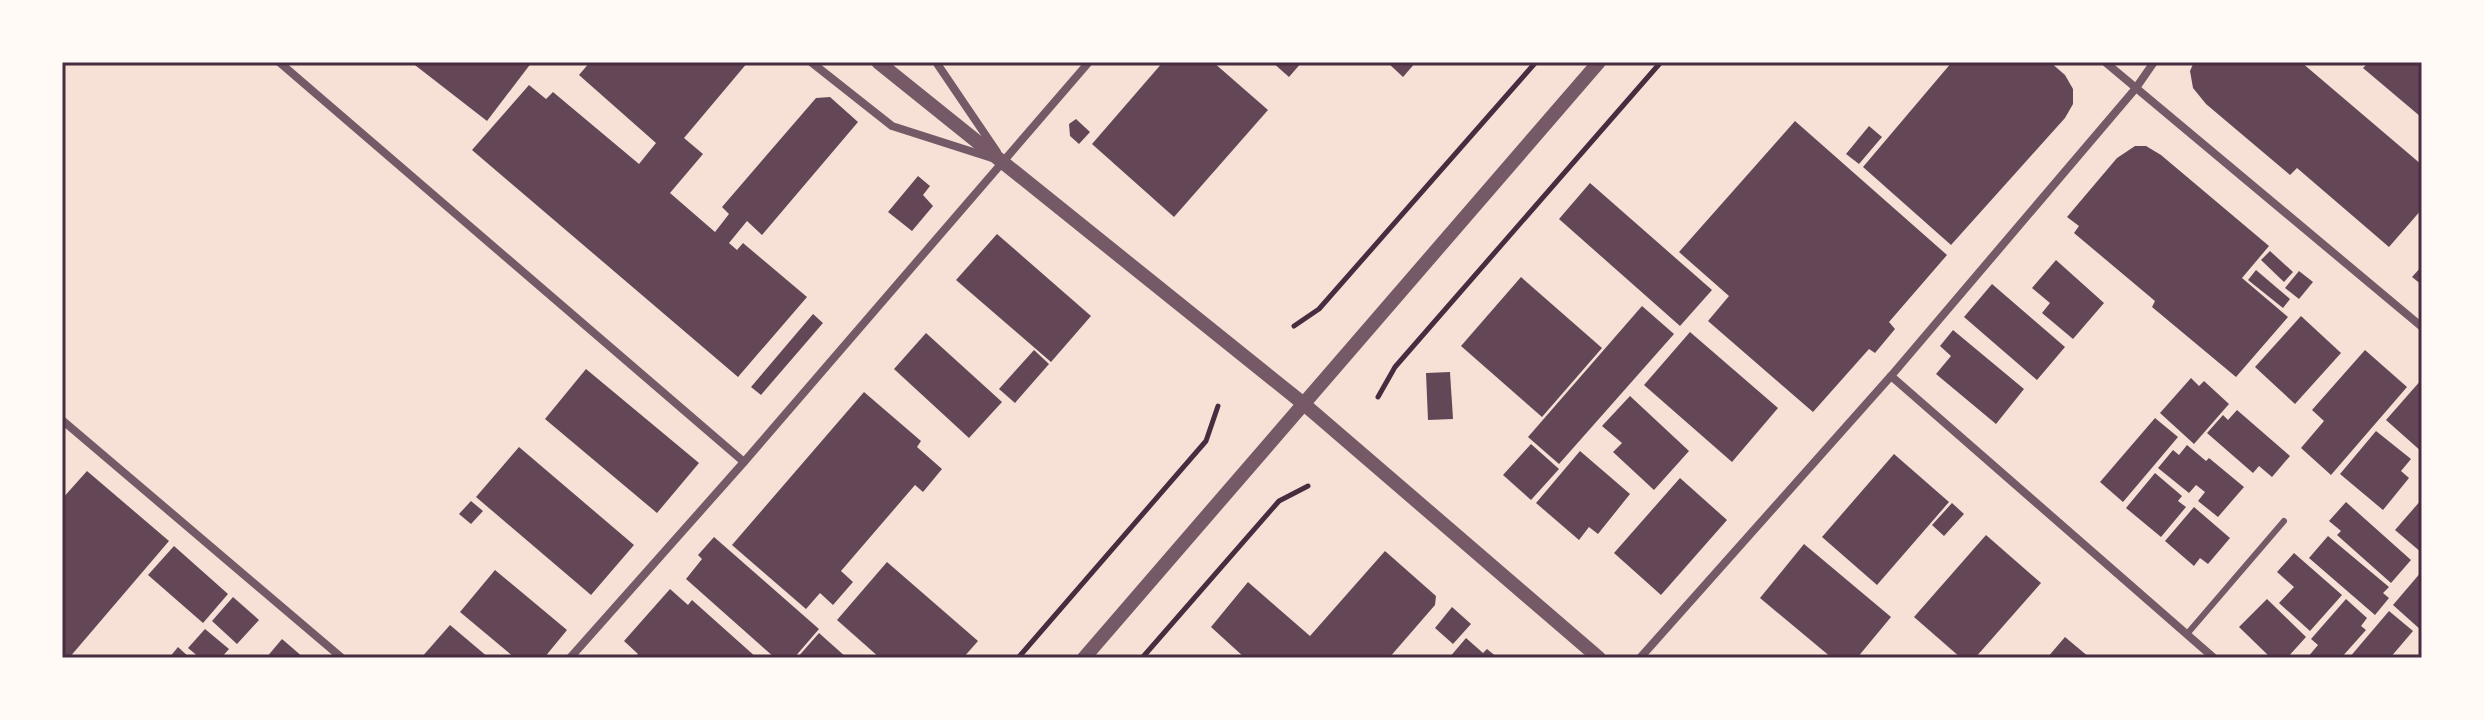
<svg xmlns="http://www.w3.org/2000/svg" width="2484" height="720" viewBox="0 0 2484 720" font-family="'Asap Condensed',sans-serif">
<style>
.building{fill:#644757}
.lines{fill:none;stroke-linecap:round;stroke-linejoin:round}
.path{stroke:#4a2c40;stroke-width:5}
.service{stroke:#755966;stroke-width:6}
.minor{stroke:#755966;stroke-width:8}
.tertiary{stroke:#755966;stroke-width:14}
.neatline{fill:none;stroke:#4a2c40;stroke-width:3}
</style>
<rect width="100%" height="100%" fill="#f7e1d7"/>
<g class="building">
<path d="M411 62H532L487 121Z"/>
<path d="M590 62H748L684 138 703 154 670 193 715 232 729 214 722 207 816 98 830 97 858 122 762 235 747 221 729 243 737 250 743 243 807 297 738 377 472 150 529 85 546 99 553 92 639 164 656 143 579 75Z"/>
<path d="M1163 62H1213L1268 110 1174 217 1092 144Z"/>
<path d="M1272 62H1302L1289 77Z"/>
<path d="M1387 62H1416L1403 77Z"/>
<path d="M1952 62H2050L2065 75 2073 89V104L2065 118 1951 245 1863 167Z"/>
<path d="M2194 62H2301L2422 165V209L2389 247 2297 168 2290 175 2206 104 2193 88 2190 71Z"/>
<path d="M2369 62H2422L2421 117 2363 68Z"/>
<path d="M1076 119 1090 132 1079 144 1070 136 1069 124Z"/>
<path d="M1795 121 1947 255 1889 322 1895 329 1875 353 1869 349 1813 412 1708 321 1729 296 1679 252Z"/>
<path d="M1869 126 1882 137 1859 164 1846 154Z"/>
<path d="M2135 146H2146L2161 155 2269 246 2242 278 2288 317 2236 377 2152 307 2155 301 2074 233 2079 226 2067 217 2117 158Z"/>
<path d="M918 176 930 186 923 195 933 206 912 231 888 212Z"/>
<path d="M1590 183 1712 290 1680 326 1559 219Z"/>
<path d="M997 234 1091 316 1051 362 956 280Z"/>
<path d="M2270 251 2293 272 2284 282 2261 260Z"/>
<path d="M2056 260 2104 303 2073 339 2042 313 2050 303 2032 288Z"/>
<path d="M2422 266V285L2412 277Z"/>
<path d="M2256 270 2290 299 2283 308 2248 280Z"/>
<path d="M2299 271 2313 282 2299 299 2285 288Z"/>
<path d="M1521 277 1602 348 1542 417 1461 346Z"/>
<path d="M1992 284 2065 347 2037 380 1964 317Z"/>
<path d="M1642 306 1674 334 1559 464 1528 437Z"/>
<path d="M813 314 823 323 761 395 751 387Z"/>
<path d="M2301 316 2341 353 2295 404 2255 367Z"/>
<path d="M1953 330 2024 389 1996 424 1936 374 1951 356 1940 346Z"/>
<path d="M1690 332 1778 408 1732 462 1644 385Z"/>
<path d="M926 333 1002 402 969 438 894 369Z"/>
<path d="M1034 350 1049 364 1015 403 999 389Z"/>
<path d="M2365 350 2407 387 2331 475 2301 448 2324 421 2312 410Z"/>
<path d="M586 369 699 463 657 513 545 419Z"/>
<path d="M1450 372 1453 419 1428 420 1426 373Z"/>
<path d="M2191 378 2199 386 2204 381 2229 404 2194 444 2160 413Z"/>
<path d="M2422 379V452L2386 420Z"/>
<path d="M864 392 921 441 917 447 942 469 923 492 915 485 841 571 853 582 833 605 820 593 806 609 732 545Z"/>
<path d="M1630 396 1689 451 1654 490 1613 452 1622 443 1602 426Z"/>
<path d="M2237 410 2290 456 2272 477 2259 466 2253 473 2207 433 2223 415 2228 420Z"/>
<path d="M2155 418 2178 437 2123 502 2100 482Z"/>
<path d="M2376 431 2411 459 2401 471 2409 478 2383 510 2340 474Z"/>
<path d="M1531 444 1559 469 1531 500 1503 475Z"/>
<path d="M2187 445 2206 461 2209 458 2244 487 2218 517 2198 501 2205 492 2196 485 2189 493 2158 468 2173 450 2179 455Z"/>
<path d="M519 447 634 545 591 595 476 497Z"/>
<path d="M1580 451 1630 494 1598 534 1589 527 1579 540 1536 503Z"/>
<path d="M1894 454 1949 502 1877 585 1822 537Z"/>
<path d="M87 471 169 541 69 658H62V499Z"/>
<path d="M2155 473 2182 496 2178 501 2186 507 2161 537 2126 508Z"/>
<path d="M1680 478 1727 520 1661 595 1614 553Z"/>
<path d="M2422 499V553L2395 530Z"/>
<path d="M471 501 483 511 471 524 459 514Z"/>
<path d="M2346 502 2411 560 2391 583 2337 535 2341 531 2329 521Z"/>
<path d="M1952 503 1964 514 1944 536 1932 525Z"/>
<path d="M2194 507 2230 538 2208 564 2200 558 2194 566 2165 541Z"/>
<path d="M1986 535 2041 583 1975 658H1961L1914 617Z"/>
<path d="M2328 536 2389 587 2383 593 2389 598 2375 615 2309 558Z"/>
<path d="M714 537 819 629 794 658H775L686 579 702 559 698 555Z"/>
<path d="M1804 544 1891 617 1857 658H1832L1760 598Z"/>
<path d="M174 546 228 594 203 623 148 575Z"/>
<path d="M1385 551 1436 596 1435 605 1389 658H1245L1211 627 1248 582 1310 636Z"/>
<path d="M2294 553 2342 595 2310 631 2279 603 2294 587 2277 572Z"/>
<path d="M887 562 978 641 963 658H880L837 620Z"/>
<path d="M495 570 567 630 544 658H515L460 612Z"/>
<path d="M2422 571V631L2393 605Z"/>
<path d="M670 589 688 605 692 600 757 658H634L638 654 624 641Z"/>
<path d="M233 597 259 620 237 644 212 621Z"/>
<path d="M2267 599 2306 637 2287 658H2271L2239 627Z"/>
<path d="M2346 599 2367 618 2361 626 2366 630 2341 658H2307L2318 645 2311 639Z"/>
<path d="M1452 607 1471 624 1453 644 1435 628Z"/>
<path d="M2389 611 2413 631 2390 658H2349Z"/>
<path d="M450 625 489 658H421Z"/>
<path d="M205 629 229 649 221 658H200L188 648Z"/>
<path d="M819 633 847 658H797Z"/>
<path d="M2065 637 2090 658H2047Z"/>
<path d="M1466 638 1483 653 1487 649 1498 658H1449Z"/>
<path d="M282 639 304 658H266Z"/>
<path d="M178 647 190 658H169Z"/>
</g>
<g class="lines">
<g class="path">
<path d="M1294 326 1319 309 1536 62"/>
<path d="M1378 397 1395 367 1661 62"/>
<path d="M1018 658 1206 441 1218 406"/>
<path d="M1142 658 1279 501 1308 486"/>
</g>
<path class="service" d="M2187 634 2284 521"/>
<g class="minor">
<path d="M279 62 744 462"/>
<path d="M811 62 892 126 992 158"/>
<path d="M936 62 997 152"/>
<path d="M2105 62 2422 327"/>
<path d="M1891 376 2214 658"/>
<path d="M62 420 342 658"/>
<path d="M570 658 744 462 1089 62"/>
<path d="M1640 658 1891 376 2136 88 2154 62"/>
</g>
<g class="tertiary">
<path d="M878 62 1305 405 1599 658"/>
<path d="M1084 658 1599 62"/>
</g>
</g>
<rect width="2484" height="720" fill="none" stroke="#fffaf5" stroke-width="128"/>
<rect x="64" y="64" width="2356" height="592" class="neatline"/>
</svg>
